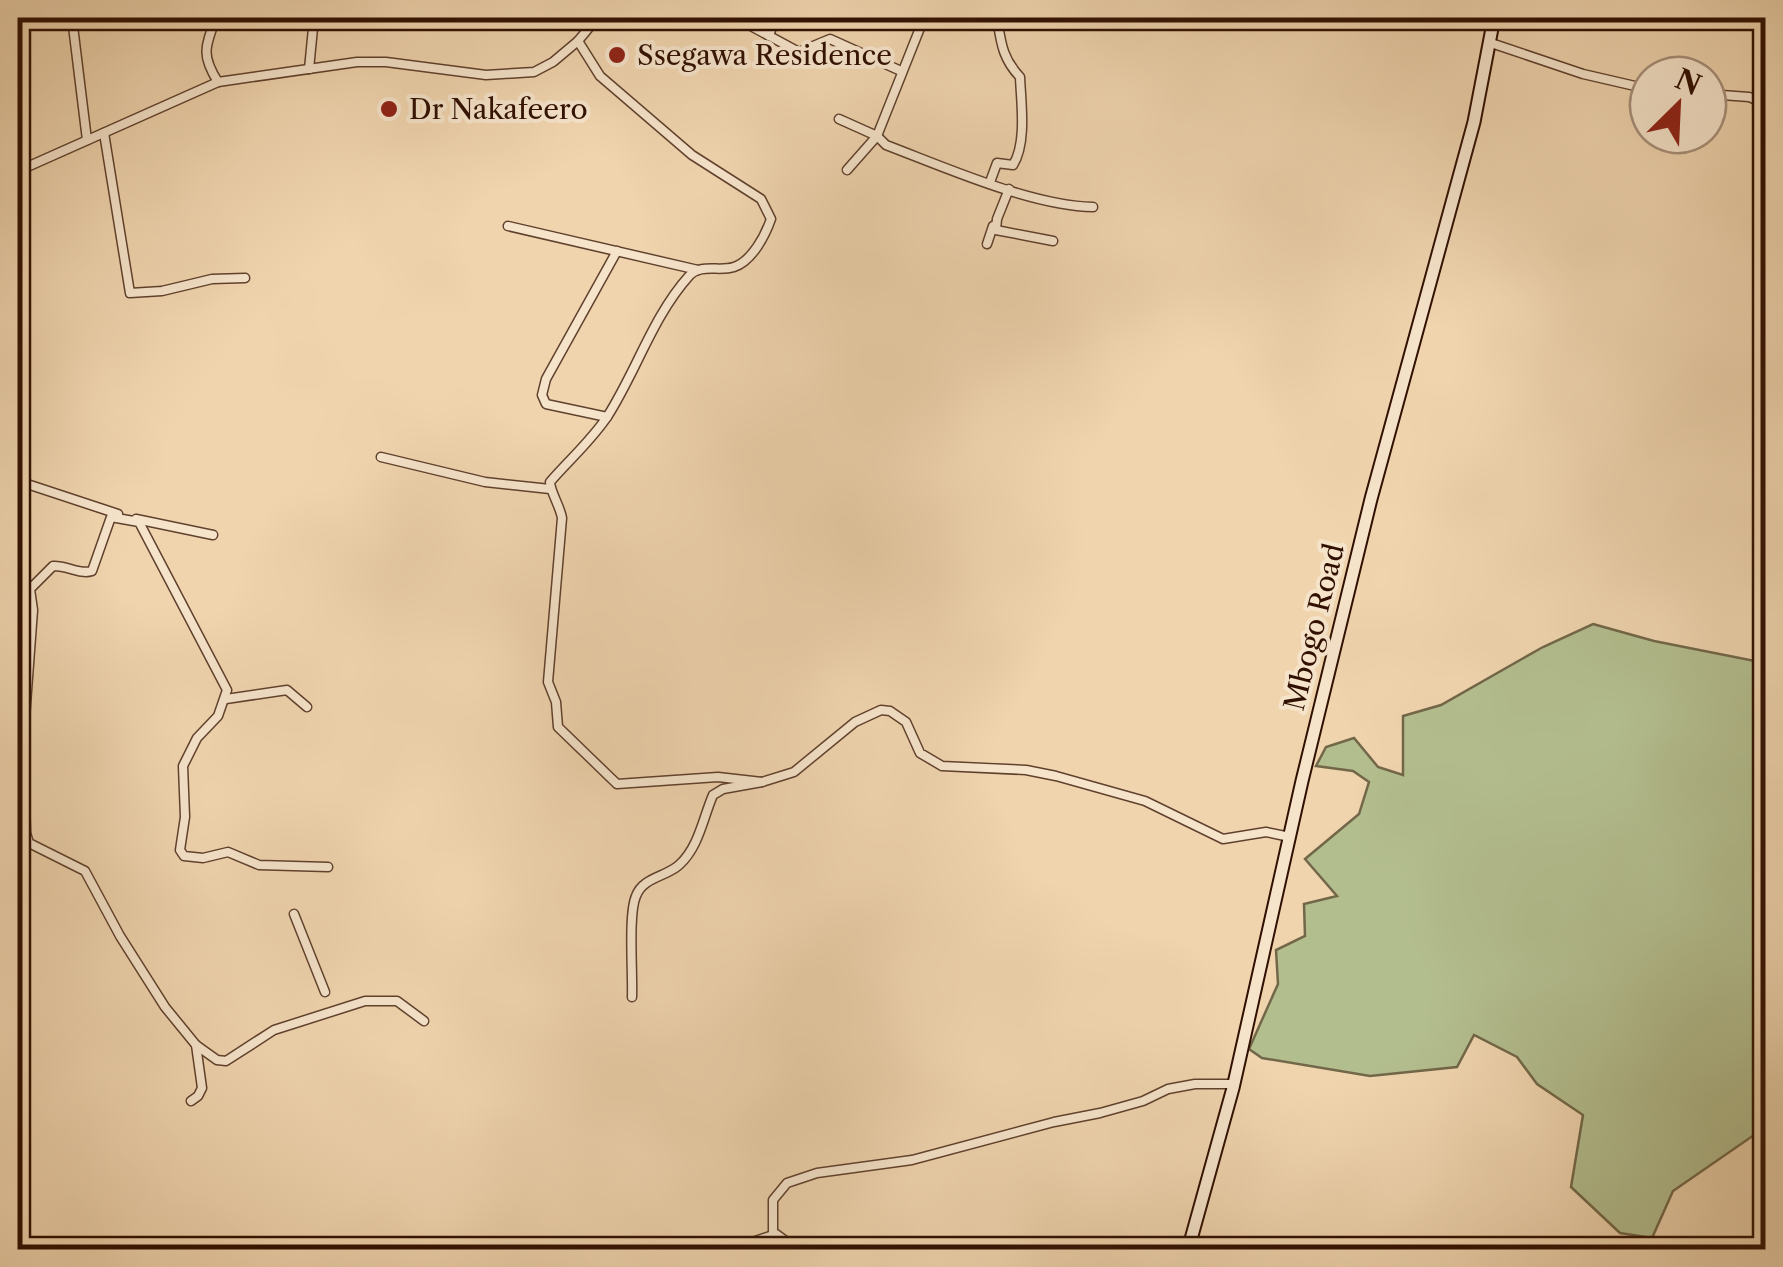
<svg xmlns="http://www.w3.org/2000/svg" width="1783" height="1267" viewBox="0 0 1783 1267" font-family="'Libre Caslon Text',serif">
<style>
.green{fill:#b3be8f;stroke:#726748;stroke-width:2.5}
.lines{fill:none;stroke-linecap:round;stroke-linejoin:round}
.minor-casing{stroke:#60412d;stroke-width:11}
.secondary-casing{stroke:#311002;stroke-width:15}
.minor{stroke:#f5e3ca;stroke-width:8}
.secondary{stroke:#f5e3ca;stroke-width:11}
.poi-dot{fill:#8f2418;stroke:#f5e3ca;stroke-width:4}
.labels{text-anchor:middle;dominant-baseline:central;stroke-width:8;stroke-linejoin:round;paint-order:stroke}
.poi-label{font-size:28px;fill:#311002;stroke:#f5e3ca;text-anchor:start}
.street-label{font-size:28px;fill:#311002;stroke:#f5e3ca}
</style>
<rect width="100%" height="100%" fill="#efd4ae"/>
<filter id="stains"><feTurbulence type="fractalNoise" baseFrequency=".002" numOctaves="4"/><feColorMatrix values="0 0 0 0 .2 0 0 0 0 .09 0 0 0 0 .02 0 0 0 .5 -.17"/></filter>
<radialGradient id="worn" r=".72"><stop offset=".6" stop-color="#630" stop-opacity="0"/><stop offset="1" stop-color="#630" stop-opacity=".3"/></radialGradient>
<path class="green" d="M1593 624 1654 641 1765 663V1158L1754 1135 1673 1191 1652 1238 1620 1233 1571 1187 1583 1115 1537 1084 1517 1057 1474 1035 1457 1067 1370 1076 1262 1058 1249 1049 1278 984 1276 950 1305 936 1304 904 1337 896 1305 859 1359 814 1369 782 1353 771 1316 766 1326 747 1354 738 1378 767 1403 775V716L1441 705 1543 647Z"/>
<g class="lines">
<g class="minor-casing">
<g id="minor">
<path d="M72 18 87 140"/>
<path d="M216 18C205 47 201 55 218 82"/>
<path d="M736 18 799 52 830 39 901 71"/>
<path d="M769 36 775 18"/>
<path d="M578 41 600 76 692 155 761 199 771 219C765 236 752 261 734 267 719 272 701 263 689 276 653 316 636 372 607 417 590 442 569 460 550 482 550 491 560 506 562 518L548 682 556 702 558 727 617 784 718 777 762 782"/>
<path d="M1491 43 1583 74 1648 89"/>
<path d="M309 69 314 18"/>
<path d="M1708 94 1749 97 1766 103"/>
<path d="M1755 100 1766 80"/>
<path d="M839 119 877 136 886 145C944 167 1032 206 1093 207"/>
<path d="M104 133 130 293 162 291 212 279 245 278"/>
<path d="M847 170 877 136 924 18"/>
<path d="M18 171 218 82 357 62H386L486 75 534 72 553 62 578 41 597 18"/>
<path d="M990 182 997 163 1013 165C1027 143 1021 102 1020 77 1002 58 1001 42 997 18"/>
<path d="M1009 189 997 219 996 230 1053 241"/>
<path d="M508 226 698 270"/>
<path d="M987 244 993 226"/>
<path d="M607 417 546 404 542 395 546 379 617 251"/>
<path d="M18 457 20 482"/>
<path d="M381 457 485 482 550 489"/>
<path d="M18 481 118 514"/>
<path d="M136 519 213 535"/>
<path d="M226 699 287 690 307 707"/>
<path d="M294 914 325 992"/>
<path d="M632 997C633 973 628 914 636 896 643 877 666 877 679 865 699 847 703 818 713 795L723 789 762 782 794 772 855 722 881 710 890 711 906 722 920 753 942 766 1026 770 1056 776 1145 801 1223 839 1266 832 1290 837"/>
<path d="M196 1045 217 1060 226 1061 274 1030 365 1001H397L424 1021"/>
<path d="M191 1101 198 1096 202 1088 196 1045 165 1007 120 936 85 871 29 843 26 833 23 745 33 610 30 589 53 566C66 565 80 575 92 571L111 517 139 522 227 690 218 716 197 738 183 766 185 817 180 850 184 856 203 858 228 852 259 865 328 867"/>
<path d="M773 1234V1200L787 1183 817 1173 912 1160 1054 1122 1100 1113 1143 1101 1168 1089 1195 1084H1234"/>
<path d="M729 1250 776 1234 787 1242 788 1250"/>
</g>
</g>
<g class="secondary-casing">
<path id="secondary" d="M1188 1250 1233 1088 1302 781 1371 499 1474 122 1494 18"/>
</g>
<use href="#minor" class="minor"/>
<use href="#secondary" class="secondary"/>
</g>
<g class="poi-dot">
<circle cx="617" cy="55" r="10"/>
<circle cx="389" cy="109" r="10"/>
</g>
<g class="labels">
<g class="poi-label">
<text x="637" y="55">Ssegawa Residence</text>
<text x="409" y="109">Dr Nakafeero</text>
</g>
<g class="street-label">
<text transform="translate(1314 627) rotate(-76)">Mbogo Road</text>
</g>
</g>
<rect width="1783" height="1267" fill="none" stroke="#efd4ae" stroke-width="60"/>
<rect x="20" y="20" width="1743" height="1227" fill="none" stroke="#311002" stroke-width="5"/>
<rect x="30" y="30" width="1723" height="1207" fill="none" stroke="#311002" stroke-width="2.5"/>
<g transform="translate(1678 105) rotate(24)"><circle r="48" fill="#f5e3ca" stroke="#a78f7a" stroke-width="2.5"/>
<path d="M0-8L18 38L0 25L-18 38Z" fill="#8f2418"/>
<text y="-15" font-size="28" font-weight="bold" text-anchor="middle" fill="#311002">N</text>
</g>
<rect width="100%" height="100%" filter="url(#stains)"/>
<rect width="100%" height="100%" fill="url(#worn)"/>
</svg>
